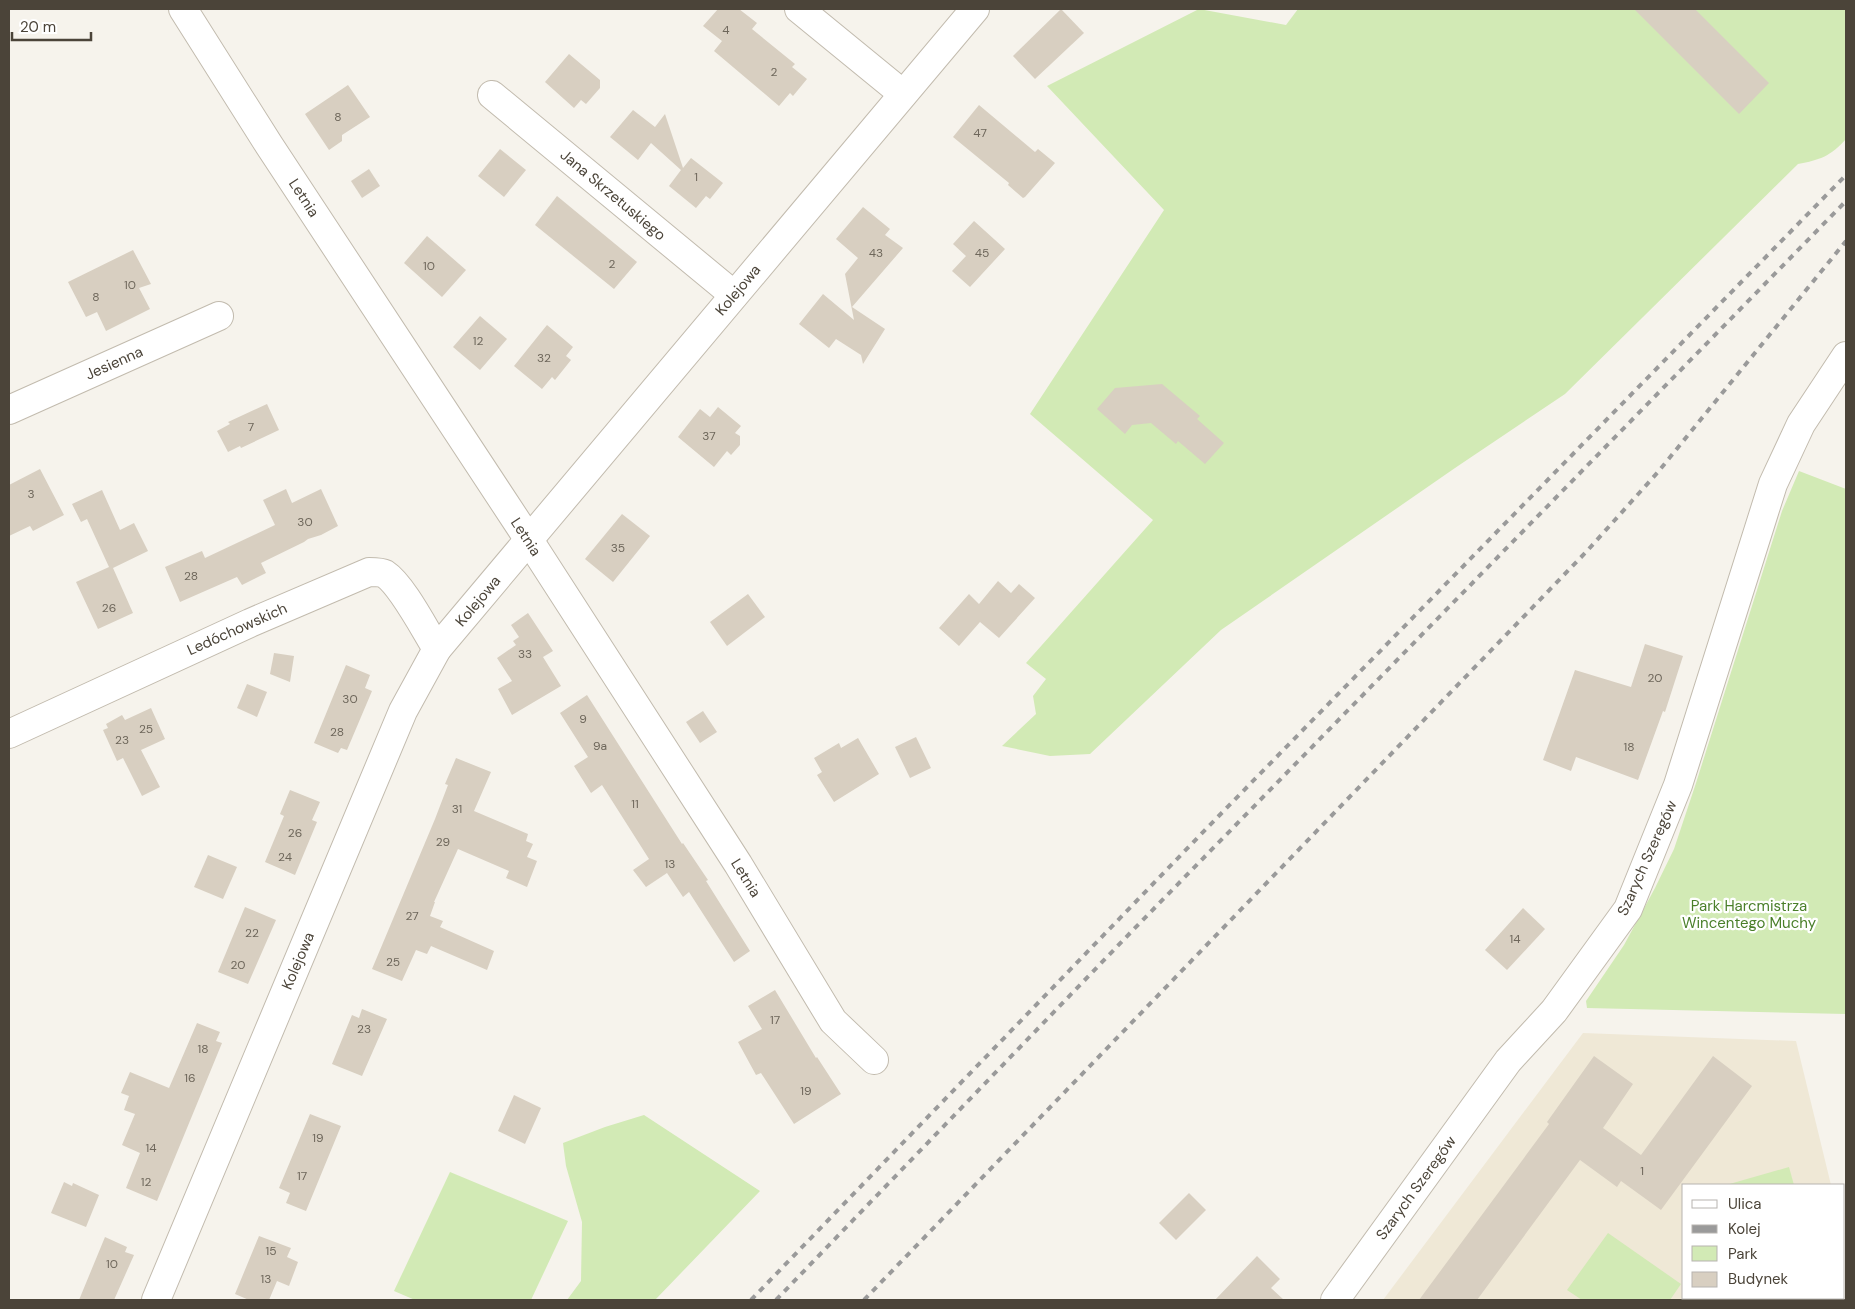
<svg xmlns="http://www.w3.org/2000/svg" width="1855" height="1309" viewBox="0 0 1855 1309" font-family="'DM Sans',sans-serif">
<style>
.education{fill:#efe8d6}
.green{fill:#d2eab5}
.building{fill:#d8cfc1}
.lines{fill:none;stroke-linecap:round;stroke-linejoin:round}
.minor-casing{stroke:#c2bbae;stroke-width:30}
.minor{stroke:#fff;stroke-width:28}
.rail{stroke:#9a9a9a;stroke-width:4;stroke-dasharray:6 6;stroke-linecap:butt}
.labels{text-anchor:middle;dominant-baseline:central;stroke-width:4.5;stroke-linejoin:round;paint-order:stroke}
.number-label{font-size:12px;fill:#6e675b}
.street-label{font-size:15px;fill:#4b4439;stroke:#fff}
.park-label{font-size:15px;fill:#4a7f2a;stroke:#fff}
</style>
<rect width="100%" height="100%" fill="#f6f3ec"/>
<path class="education" d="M1583 1033 1796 1041 1831 1185H1684V1298H1819L1810 1300H1383Z"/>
<g class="green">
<path d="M1199 9 1286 25 1298 9H1846V139C1831 156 1820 160 1798 164L1565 394 1455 468 1221 630 1090 754 1050 756 1002 746 1036 714 1033 696 1046 679 1026 663 1153 520 1030 414 1164 210 1047 86Z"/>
<path d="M1799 471 1846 489V1014L1587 1008 1586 1001 1624 945 1655 888 1674 849 1696 783 1782 511Z"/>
<path d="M644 1115 760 1191 655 1300H567L581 1281 582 1222 566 1166 563 1143 605 1127Z"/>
<path d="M1789 1167 1794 1185H1726Z"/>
<path d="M450 1172 568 1221 531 1300H415L394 1291Z"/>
<path d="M1608 1233 1681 1284 1670 1300H1582L1567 1290Z"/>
</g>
<g class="building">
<path d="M718 9H739L757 23 752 29 795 64 792 67 807 79 793 96 790 93 779 106 714 51 722 41 703 26Z"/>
<path d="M1061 9 1084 33 1035 79 1013 56Z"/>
<path d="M1634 9H1695L1769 83 1739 114Z"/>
<path d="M569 54 600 80V88L586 104 581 100 574 108 545 82Z"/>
<path d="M348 85 370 117 342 135V141L329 150 305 114Z"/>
<path d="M979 105 1035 152 1038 149 1055 163 1025 197 1023 198 1008 185 1009 183 953 137Z"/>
<path d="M633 110 655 127 665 114 683 168 691 158 723 183 710 199 706 196 696 208 669 186 681 170 651 143 638 160 610 137Z"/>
<path d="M500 149 526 170 504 197 478 176Z"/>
<path d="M369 169 380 186 362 198 351 181Z"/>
<path d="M557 196 637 262 614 289 535 225Z"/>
<path d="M863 207 890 229 885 235 903 248 852 307 885 329 863 364 861 355 836 339 829 348 799 324 823 294 854 320 845 274 858 258 836 239Z"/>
<path d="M974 221 1005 249 970 287 952 271 966 256 953 244Z"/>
<path d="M427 236 466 270 442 297 404 263Z"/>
<path d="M133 250 151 284 139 288 150 309 106 331 97 312 86 317 68 282Z"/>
<path d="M480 316 507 339 480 370 453 347Z"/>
<path d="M547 325 573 347 566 356 571 360 555 380 552 377 542 389 514 366Z"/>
<path d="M1162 384 1200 416 1197 419 1224 443 1205 464 1178 441 1176 444 1151 423 1132 425 1125 434 1097 409 1115 388Z"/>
<path d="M267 404 279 430 241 448 240 446 228 452 217 431 230 424 228 422Z"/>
<path d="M718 407 741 426 735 433 740 436V445L731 455 727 451 714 467 678 437 700 409 710 417Z"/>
<path d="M40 469 64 515 33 531 30 526 9 536V485Z"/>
<path d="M286 489 292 503 321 489 338 526 321 535 308 539 304 542 261 563 266 573 242 585 237 577 180 602 165 567 202 551 205 558 275 525 263 500Z"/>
<path d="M102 490 120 530 134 523 148 551 113 568 133 613 98 629 76 582 109 567 87 519 81 522 72 504Z"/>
<path d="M622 514 650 536 613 582 585 559Z"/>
<path d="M998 581 1011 593 1019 584 1035 598 999 638 980 622 959 646 939 628 969 594 979 604Z"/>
<path d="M748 594 765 617 727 646 710 622Z"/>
<path d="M528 613 553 651 543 657 561 686 512 715 498 689 512 681 497 658 516 645 513 641 519 637 511 625Z"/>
<path d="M1645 644 1683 656 1665 712 1663 711 1638 780 1576 757 1571 771 1543 760 1575 670 1631 687Z"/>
<path d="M274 653 294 656 290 682 270 674Z"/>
<path d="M346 665 370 675 365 688 372 691 347 750 341 748 338 753 314 743Z"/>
<path d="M247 684 267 692 257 717 237 708Z"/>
<path d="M587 695 682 844 683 843 708 880 706 881 750 951 734 962 689 892 683 897 667 873 646 887 633 870 649 859 602 785 591 793 574 766 588 757 560 713Z"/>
<path d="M151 708 165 739 141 750 160 787 142 796 123 758 117 761 103 730 108 728 106 724 122 715 125 720Z"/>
<path d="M703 711 717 732 700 743 686 722Z"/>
<path d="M916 737 931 768 910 778 895 747Z"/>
<path d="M858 738 879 774 834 802 817 775 822 772 814 758 839 743 841 748Z"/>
<path d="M456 758 491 772 474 811 528 834 526 841 533 844 527 857 537 861 527 887 506 878 509 871 458 849 434 902H435L430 916 443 921 440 927 494 951 487 970 431 946 427 954 416 950 402 981 372 969 435 819 448 785 445 784Z"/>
<path d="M290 790 320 802 312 820 317 822 295 875 265 862 284 816 280 814Z"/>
<path d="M208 855 237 867 223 899 194 887Z"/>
<path d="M245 907 276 920 248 984 218 972Z"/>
<path d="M1523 908 1545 929 1507 970 1485 950Z"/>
<path d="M775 990 816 1058 817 1057 841 1094 794 1124 761 1073 756 1075 738 1042 762 1029 748 1006Z"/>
<path d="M362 1009 387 1019 362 1076 332 1064 352 1015 359 1018Z"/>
<path d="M197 1023 220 1032 216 1041 222 1043 157 1201 126 1188 140 1153 122 1145 135 1114 124 1110 129 1096 121 1093 130 1072 169 1088Z"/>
<path d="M1594 1056 1633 1084 1603 1128 1641 1155 1713 1056 1752 1086 1661 1210 1621 1181 1617 1187 1580 1160 1477 1300H1419L1549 1124 1547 1122Z"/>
<path d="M514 1095 541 1108 525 1144 498 1131Z"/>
<path d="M310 1114 341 1126 306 1211 286 1203 290 1193 279 1188Z"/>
<path d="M64 1182 72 1186 73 1183 99 1195 86 1227 51 1213Z"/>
<path d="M1189 1193 1206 1210 1176 1240 1159 1223Z"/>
<path d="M259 1236 291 1248 287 1257 298 1262 289 1286 277 1281 269 1300H249L235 1294Z"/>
<path d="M105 1237 127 1247 125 1252 134 1255 114 1300H79Z"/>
<path d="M1257 1256 1280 1279 1271 1288 1284 1300H1215Z"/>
</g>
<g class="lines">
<g class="minor-casing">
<g id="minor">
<path d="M183 9 269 145 529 540 738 864 833 1021 874 1060"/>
<path d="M799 9 903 94"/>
<path d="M492 95 734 295"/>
<path d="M9 410 219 316"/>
<path d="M9 734 250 623 369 572C374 572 381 572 385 574 402 585 425 630 437 649"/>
<path d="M156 1300 403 711 437 649 975 9"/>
<path d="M1335 1300 1508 1061 1554 1011 1628 909 1678 785 1773 484 1801 424 1846 356"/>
</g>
</g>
<use href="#minor" class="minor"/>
<g class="rail">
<path d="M751 1300 1207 828 1846 175"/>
<path d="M776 1300 1134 929 1846 201"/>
<path d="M864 1300 1587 551 1658 472 1846 241"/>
</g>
</g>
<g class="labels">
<g class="number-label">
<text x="726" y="30">4</text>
<text x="774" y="72">2</text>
<text x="338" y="117">8</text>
<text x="980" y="133">47</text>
<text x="696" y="177">1</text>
<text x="876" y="253">43</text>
<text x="982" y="253">45</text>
<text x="612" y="264">2</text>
<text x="429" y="266">10</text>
<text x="130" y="285">10</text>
<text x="96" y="297">8</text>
<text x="478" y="341">12</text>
<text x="544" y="358">32</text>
<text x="251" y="427">7</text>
<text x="709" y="436">37</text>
<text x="31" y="494">3</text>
<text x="305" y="522">30</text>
<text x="618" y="548">35</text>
<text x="191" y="576">28</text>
<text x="109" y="608">26</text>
<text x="525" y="654">33</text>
<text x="1655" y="678">20</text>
<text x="350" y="699">30</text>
<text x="583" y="719">9</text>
<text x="146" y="729">25</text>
<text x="337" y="732">28</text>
<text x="122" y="740">23</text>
<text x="600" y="746">9a</text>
<text x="1629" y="747">18</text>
<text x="635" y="804">11</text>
<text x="457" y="809">31</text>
<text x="295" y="833">26</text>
<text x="443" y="842">29</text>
<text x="285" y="857">24</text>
<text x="670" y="864">13</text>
<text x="412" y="916">27</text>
<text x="252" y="933">22</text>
<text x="1515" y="939">14</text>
<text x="393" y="962">25</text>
<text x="238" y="965">20</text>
<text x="775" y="1020">17</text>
<text x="364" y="1029">23</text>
<text x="203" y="1049">18</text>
<text x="190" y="1078">16</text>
<text x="806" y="1091">19</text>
<text x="318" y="1138">19</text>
<text x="151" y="1148">14</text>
<text x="1642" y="1171">1</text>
<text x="302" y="1176">17</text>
<text x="146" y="1182">12</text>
<text x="271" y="1251">15</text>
<text x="112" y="1264">10</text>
<text x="266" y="1279">13</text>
</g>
<g class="street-label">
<text transform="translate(613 195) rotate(40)">Jana Skrzetuskiego</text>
<text transform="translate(304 198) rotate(57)">Letnia</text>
<text transform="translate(738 290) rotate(-50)">Kolejowa</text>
<text transform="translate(114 363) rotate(-24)">Jesienna</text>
<text transform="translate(526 537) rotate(57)">Letnia</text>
<text transform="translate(478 601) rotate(-50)">Kolejowa</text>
<text transform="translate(237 629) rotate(-24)">Ledóchowskich</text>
<text transform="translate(1647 858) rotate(-66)">Szarych Szeregów</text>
<text transform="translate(746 878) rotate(58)">Letnia</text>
<text transform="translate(298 961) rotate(-67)">Kolejowa</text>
<text transform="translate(1416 1188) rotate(-54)">Szarych Szeregów</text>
</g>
<g class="park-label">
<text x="1749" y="906">Park Harcmistrza<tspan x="1749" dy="17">Wincentego Muchy</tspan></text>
</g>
</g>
<rect width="1855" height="1309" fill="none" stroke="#4b4439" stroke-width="20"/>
<rect x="1682" y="1184" width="162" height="115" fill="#ffffff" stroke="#b7b4b0"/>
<rect x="1692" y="1200" width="25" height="8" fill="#ffffff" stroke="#b7b4b0"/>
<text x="1728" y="1209" font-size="15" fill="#4b4439">Ulica</text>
<rect x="1692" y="1225" width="25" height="8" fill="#9a9a9a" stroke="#b7b4b0"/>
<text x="1728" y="1234" font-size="15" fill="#4b4439">Kolej</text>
<rect x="1692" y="1246" width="25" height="15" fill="#d2eab5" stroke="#b7b4b0"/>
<text x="1728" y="1259" font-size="15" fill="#4b4439">Park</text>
<rect x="1692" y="1272" width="25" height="15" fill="#d8cfc1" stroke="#b7b4b0"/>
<text x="1728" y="1284" font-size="15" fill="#4b4439">Budynek</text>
<path d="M12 32v8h79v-8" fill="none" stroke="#4b4439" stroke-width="2.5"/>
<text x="20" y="32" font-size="15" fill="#4b4439" stroke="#ffffff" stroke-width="4" paint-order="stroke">20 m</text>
</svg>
